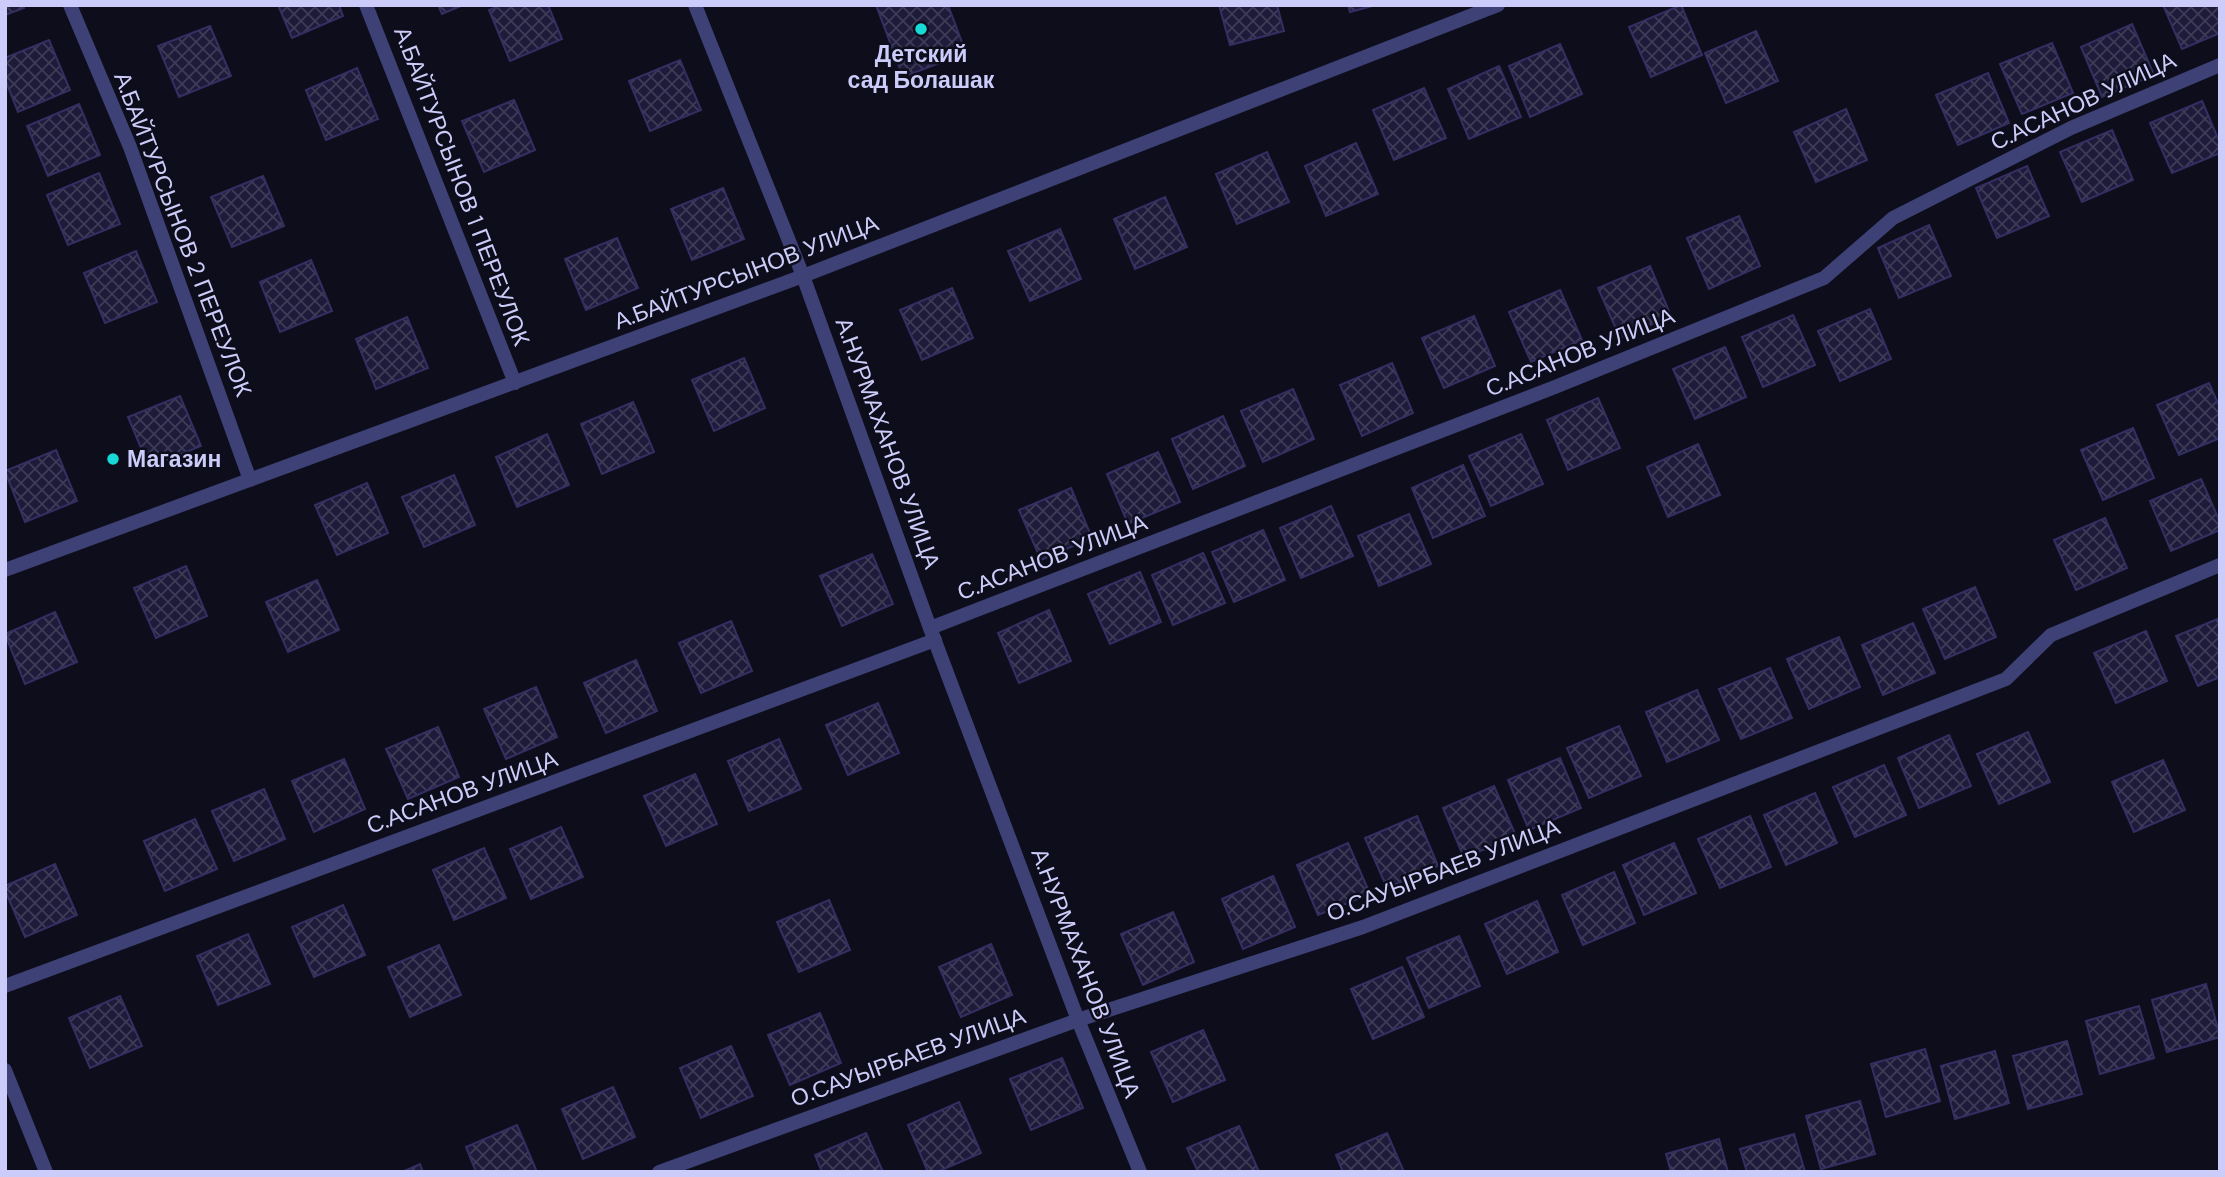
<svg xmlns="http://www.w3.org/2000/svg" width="2225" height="1177" viewBox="0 0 2225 1177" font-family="'DM Sans',sans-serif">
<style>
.building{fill:url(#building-cross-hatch);stroke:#342f63;stroke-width:2}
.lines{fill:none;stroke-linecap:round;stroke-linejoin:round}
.minor{stroke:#3d4175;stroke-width:14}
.poi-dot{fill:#17dad7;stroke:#0e0d1b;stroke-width:2.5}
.labels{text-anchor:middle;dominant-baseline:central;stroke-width:5;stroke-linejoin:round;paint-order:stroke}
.poi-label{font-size:23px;font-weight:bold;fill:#ccccfa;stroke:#0e0d1b}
.street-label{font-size:23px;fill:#ccccfa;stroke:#0e0d1b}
</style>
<defs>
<pattern id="building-cross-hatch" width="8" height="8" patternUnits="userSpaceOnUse" patternTransform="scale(1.75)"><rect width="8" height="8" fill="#1e1b3a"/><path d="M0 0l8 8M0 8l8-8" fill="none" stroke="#3e3b57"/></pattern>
</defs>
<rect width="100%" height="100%" fill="#0e0d1b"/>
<g class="building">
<path d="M5 5H23L24 8 5 15Z"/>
<path d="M278 5H339L343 16 292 38Z"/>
<path d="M438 5H463L442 14Z"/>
<path d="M501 5H548L562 39 510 61 489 10Z"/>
<path d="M876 5H948L966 53 903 77Z"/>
<path d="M1219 5H1277L1284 31 1230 45Z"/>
<path d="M1348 5H1376L1350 12Z"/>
<path d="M1681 5 1702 55 1651 77 1629 27Z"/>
<path d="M2163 5H2220V33L2182 49Z"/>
<path d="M2132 24 2154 75 2102 97 2081 47Z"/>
<path d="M210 26 231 76 179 97 158 46Z"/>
<path d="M1756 31 1778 81 1726 103 1705 53Z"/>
<path d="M49 40 70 90 18 112 5 79V58Z"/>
<path d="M2052 43 2073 93 2022 114 2000 64Z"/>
<path d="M1560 44 1582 94 1530 117 1509 66Z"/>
<path d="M680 60 701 110 650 131 629 81Z"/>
<path d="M1499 66 1521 117 1469 139 1448 89Z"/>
<path d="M357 68 378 119 326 140 306 90Z"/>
<path d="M1988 73 2009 123 1958 145 1936 95Z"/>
<path d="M1424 88 1446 138 1394 160 1373 110Z"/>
<path d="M514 100 535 150 484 172 462 121Z"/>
<path d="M2202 101 2220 143V153L2172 173 2150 123Z"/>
<path d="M79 104 100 155 48 176 27 126Z"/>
<path d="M1846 109 1867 160 1816 182 1794 132Z"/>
<path d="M2112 130 2133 180 2082 202 2060 152Z"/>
<path d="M1356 143 1378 194 1326 216 1305 166Z"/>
<path d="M1267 152 1289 202 1237 224 1216 174Z"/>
<path d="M2027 166 2049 216 1997 238 1976 188Z"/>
<path d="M99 173 120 224 68 245 47 195Z"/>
<path d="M263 176 284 226 232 247 211 197Z"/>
<path d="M723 188 744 239 692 260 671 209Z"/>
<path d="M1165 197 1187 247 1135 269 1114 219Z"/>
<path d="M1739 216 1760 266 1709 289 1687 238Z"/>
<path d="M1929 225 1951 276 1899 298 1878 248Z"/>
<path d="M1060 229 1081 279 1030 301 1008 251Z"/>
<path d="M617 238 638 288 586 310 565 259Z"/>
<path d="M136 251 157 302 105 323 84 273Z"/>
<path d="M311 260 332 311 280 332 260 282Z"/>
<path d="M1650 266 1671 316 1620 338 1598 288Z"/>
<path d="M952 288 973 338 922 360 900 310Z"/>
<path d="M1560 290 1582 340 1531 362 1509 312Z"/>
<path d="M1870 309 1891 359 1840 381 1818 331Z"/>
<path d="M1793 315 1815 365 1763 387 1742 337Z"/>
<path d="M1474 316 1495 366 1444 388 1422 338Z"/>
<path d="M407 317 428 368 376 389 356 339Z"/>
<path d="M1725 347 1746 397 1695 419 1673 369Z"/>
<path d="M744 358 765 408 714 431 692 380Z"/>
<path d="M1392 363 1413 413 1362 436 1340 385Z"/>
<path d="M2209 383 2220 408V438L2179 455 2157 405Z"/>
<path d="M1293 389 1314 439 1263 462 1241 411Z"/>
<path d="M180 396 201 446 149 467 128 417Z"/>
<path d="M1598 398 1620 448 1568 470 1547 420Z"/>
<path d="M633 402 654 452 602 474 581 424Z"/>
<path d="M1223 416 1245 466 1193 489 1172 439Z"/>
<path d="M2133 428 2154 478 2103 500 2081 450Z"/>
<path d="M547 434 569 485 517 507 496 457Z"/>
<path d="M1521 434 1543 484 1491 506 1469 456Z"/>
<path d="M1698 444 1720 495 1668 517 1647 467Z"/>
<path d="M56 450 77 501 25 522 5 471Z"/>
<path d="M1158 452 1180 502 1128 524 1107 474Z"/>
<path d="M1463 465 1485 516 1433 538 1412 488Z"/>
<path d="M454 475 475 525 424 547 402 497Z"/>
<path d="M2201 479 2220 522V530L2171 551 2150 501Z"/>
<path d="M367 483 388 533 337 555 315 505Z"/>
<path d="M1071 488 1092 538 1041 560 1019 510Z"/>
<path d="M1331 506 1353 556 1301 578 1280 528Z"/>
<path d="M1409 514 1431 564 1379 586 1358 536Z"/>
<path d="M2105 518 2127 568 2076 590 2054 540Z"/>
<path d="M1263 530 1285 580 1234 602 1212 552Z"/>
<path d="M1203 553 1225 603 1173 625 1152 575Z"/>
<path d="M872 554 893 604 842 626 820 576Z"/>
<path d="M186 566 207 616 156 638 134 588Z"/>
<path d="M1140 572 1161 622 1110 644 1088 594Z"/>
<path d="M317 580 339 630 288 652 266 602Z"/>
<path d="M1975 587 1996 637 1945 659 1923 609Z"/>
<path d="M1049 610 1071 661 1019 683 998 633Z"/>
<path d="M55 612 77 662 25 684 5 634Z"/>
<path d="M2220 618V677L2198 686 2176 636Z"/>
<path d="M731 621 752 671 701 693 679 643Z"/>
<path d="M1913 623 1935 673 1883 695 1862 645Z"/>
<path d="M2146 631 2167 681 2116 703 2094 653Z"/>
<path d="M1839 637 1860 687 1809 709 1787 659Z"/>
<path d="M636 660 657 711 606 733 584 683Z"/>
<path d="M1770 668 1792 718 1741 739 1719 689Z"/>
<path d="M536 687 557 737 506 759 484 709Z"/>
<path d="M1697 690 1719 740 1667 762 1646 712Z"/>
<path d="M878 703 899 753 848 775 826 725Z"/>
<path d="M1619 726 1641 776 1589 798 1567 748Z"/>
<path d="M438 727 459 777 408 799 386 749Z"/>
<path d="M2028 732 2050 782 1999 804 1977 754Z"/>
<path d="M1949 735 1971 786 1919 808 1898 758Z"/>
<path d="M779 739 801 789 749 811 728 761Z"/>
<path d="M1560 758 1581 808 1529 830 1508 780Z"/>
<path d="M344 759 365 809 314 832 292 781Z"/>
<path d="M2163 760 2185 810 2134 832 2112 782Z"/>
<path d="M1884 765 1906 815 1855 837 1833 787Z"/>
<path d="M695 774 717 824 666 846 644 796Z"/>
<path d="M1494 786 1516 836 1464 858 1443 808Z"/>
<path d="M264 789 285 839 234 861 212 811Z"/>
<path d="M1815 793 1837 843 1786 865 1764 815Z"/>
<path d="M1417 816 1438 866 1387 888 1365 838Z"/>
<path d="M1750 816 1771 867 1720 888 1698 839Z"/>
<path d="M195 819 217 869 165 891 144 841Z"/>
<path d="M561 827 583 877 531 899 510 849Z"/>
<path d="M1348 843 1370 894 1318 915 1297 865Z"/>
<path d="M1674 843 1696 893 1644 915 1623 865Z"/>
<path d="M484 848 506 898 454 920 433 870Z"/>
<path d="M55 864 77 915 25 937 5 890V886Z"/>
<path d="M1614 872 1635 923 1583 945 1562 895Z"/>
<path d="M1273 876 1295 927 1243 949 1222 899Z"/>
<path d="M829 900 850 950 799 972 777 922Z"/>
<path d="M1537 901 1558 952 1507 974 1485 924Z"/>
<path d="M343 905 365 955 314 977 292 927Z"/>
<path d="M1173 912 1194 962 1143 985 1121 934Z"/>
<path d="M248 934 270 984 218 1005 197 956Z"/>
<path d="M1459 936 1480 986 1429 1008 1407 958Z"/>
<path d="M991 944 1012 995 961 1017 939 967Z"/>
<path d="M439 945 461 995 410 1017 388 967Z"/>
<path d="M1402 967 1424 1017 1373 1039 1351 989Z"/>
<path d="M2206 984 2220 1037 2167 1052 2152 1000Z"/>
<path d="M120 996 142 1046 90 1068 69 1018Z"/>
<path d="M2139 1006 2154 1058 2100 1074 2086 1021Z"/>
<path d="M820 1013 841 1063 790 1085 768 1035Z"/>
<path d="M1203 1030 1225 1080 1173 1102 1151 1052Z"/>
<path d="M2067 1041 2082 1094 2028 1109 2013 1056Z"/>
<path d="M731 1046 753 1096 701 1118 680 1068Z"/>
<path d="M1925 1049 1940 1101 1886 1117 1871 1064Z"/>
<path d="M1995 1051 2009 1103 1955 1119 1941 1066Z"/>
<path d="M1062 1058 1083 1108 1031 1130 1010 1079Z"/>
<path d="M613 1087 635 1137 583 1159 562 1109Z"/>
<path d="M1860 1101 1875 1154 1821 1169 1806 1116Z"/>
<path d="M959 1102 981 1153 937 1172H928L908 1125Z"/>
<path d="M517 1125 537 1172H476L466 1147Z"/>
<path d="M1239 1126 1259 1172H1198L1187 1148Z"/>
<path d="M866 1133 883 1172H822L815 1155Z"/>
<path d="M1387 1133 1404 1172H1343L1336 1155Z"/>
<path d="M1794 1134 1805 1172H1747L1740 1149Z"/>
<path d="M1719 1139 1728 1172H1671L1666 1154Z"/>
<path d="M420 1164 423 1172H402Z"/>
</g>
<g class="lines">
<g class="minor">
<path d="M70 5 130 147 250 480"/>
<path d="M366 5 515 383"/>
<path d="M695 5 803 276 930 628 1078 1020 1140 1172"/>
<path d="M5 570 803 276 1498 5"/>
<path d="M930 628 1555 387 1824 278 1893 218 2071 128 2220 65"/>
<path d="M5 986 935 640"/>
<path d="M5 1070 46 1172"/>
<path d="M659 1172 1078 1020 1363 927 2006 679 2051 635 2220 565"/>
</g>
</g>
<g class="poi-dot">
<circle cx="921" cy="29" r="7"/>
<circle cx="113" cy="459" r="7"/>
</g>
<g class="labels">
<g class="poi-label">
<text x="921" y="54">Детский<tspan x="921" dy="26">сад Болашак</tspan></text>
<text x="127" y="459" text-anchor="start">Магазин</text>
</g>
<g class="street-label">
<text transform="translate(2083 101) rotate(-25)">С.АСАНОВ УЛИЦА</text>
<text transform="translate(462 186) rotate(69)">А.БАЙТУРСЫНОВ 1 ПЕРЕУЛОК</text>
<text transform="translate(183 234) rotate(69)">А.БАЙТУРСЫНОВ 2 ПЕРЕУЛОК</text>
<text transform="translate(746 272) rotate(-21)">А.БАЙТУРСЫНОВ УЛИЦА</text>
<text transform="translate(1580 352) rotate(-22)">С.АСАНОВ УЛИЦА</text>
<text transform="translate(888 443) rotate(70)">А.НУРМАХАНОВ УЛИЦА</text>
<text transform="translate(1052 557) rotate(-21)">С.АСАНОВ УЛИЦА</text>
<text transform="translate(462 792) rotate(-20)">С.АСАНОВ УЛИЦА</text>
<text transform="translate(1443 870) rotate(-21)">О.САУЫРБАЕВ УЛИЦА</text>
<text transform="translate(1086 973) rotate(69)">А.НУРМАХАНОВ УЛИЦА</text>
<text transform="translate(908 1057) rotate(-20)">О.САУЫРБАЕВ УЛИЦА</text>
</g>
</g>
<rect width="2225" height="1177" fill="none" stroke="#ccccfa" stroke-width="14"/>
</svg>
